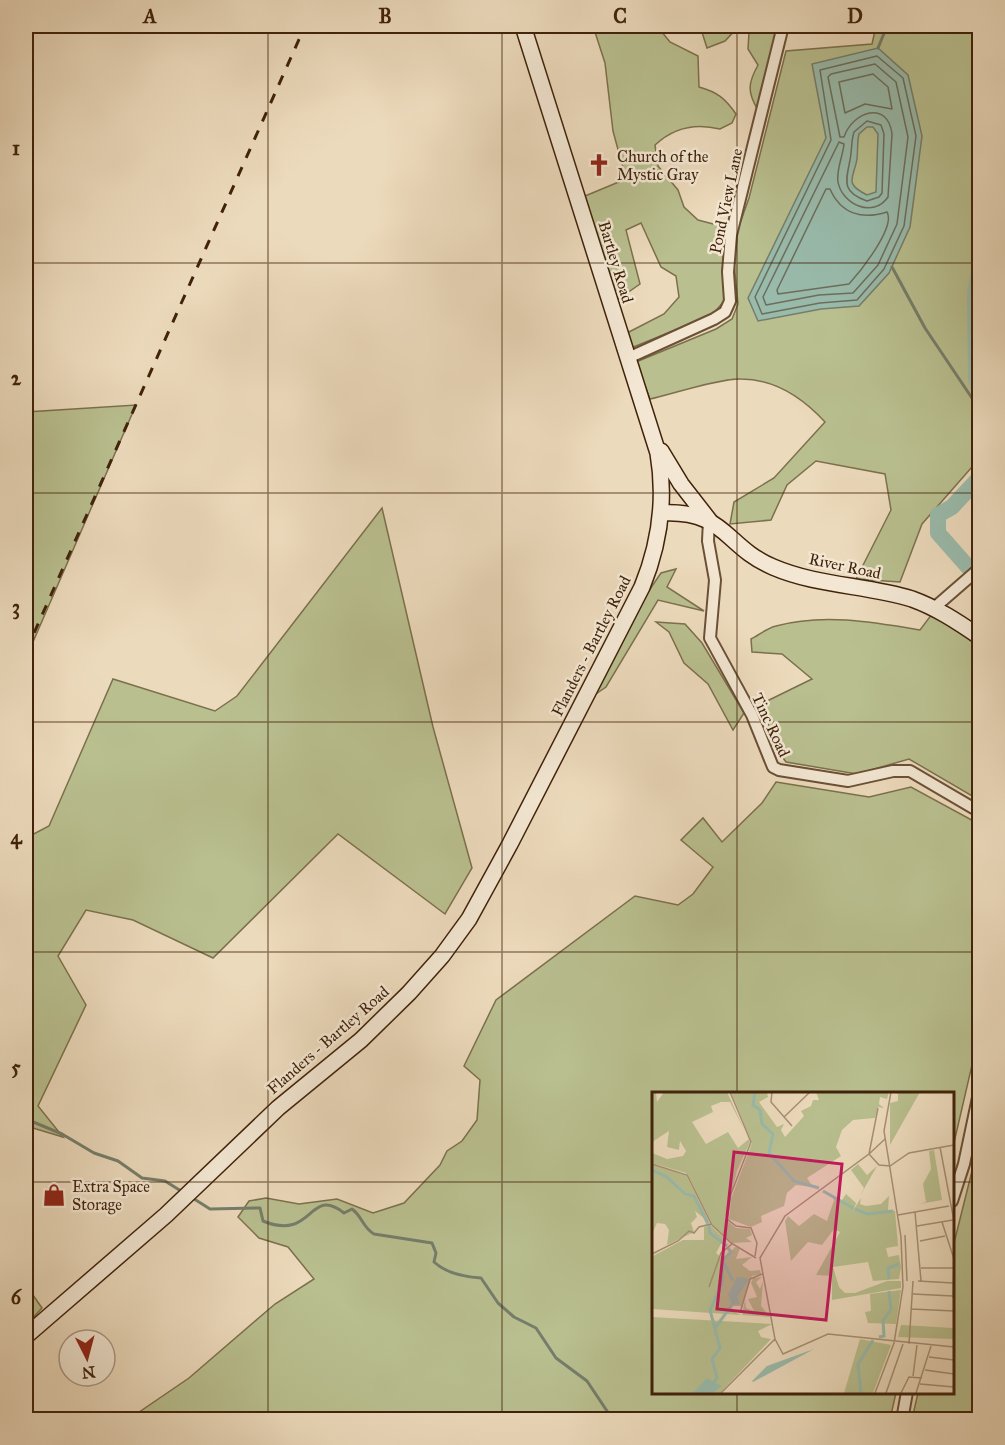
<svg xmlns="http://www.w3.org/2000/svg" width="1005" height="1445" viewBox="0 0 1005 1445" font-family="'IM FELL Great Primer',serif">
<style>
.green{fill:#b9bf8f;stroke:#7c704c;stroke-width:1.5}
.water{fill:#99bbac;stroke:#757e6b;stroke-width:1.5;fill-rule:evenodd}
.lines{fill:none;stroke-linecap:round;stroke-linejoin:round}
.shore{stroke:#6c6e5b;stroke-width:1.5}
.stream{stroke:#757e6b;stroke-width:3}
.river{stroke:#99bbac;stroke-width:16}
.street-casing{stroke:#6b5036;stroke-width:14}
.secondary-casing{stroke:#40220a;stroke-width:18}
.street{stroke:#f3e7d3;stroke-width:10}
.secondary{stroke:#f3e7d3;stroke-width:15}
.rail{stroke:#40220a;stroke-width:3;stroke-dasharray:10 10;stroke-linecap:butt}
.grid{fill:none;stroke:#40220a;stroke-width:1.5;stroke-opacity:0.55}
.labels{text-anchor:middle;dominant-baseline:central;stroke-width:5;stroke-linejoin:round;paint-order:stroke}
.poi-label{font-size:16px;fill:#40220a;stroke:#f3e7d3;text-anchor:start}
.street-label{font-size:16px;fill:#40220a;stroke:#f3e7d3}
.inset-river{fill:none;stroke:#99bbac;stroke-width:3}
.inset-road{fill:none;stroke:#a79075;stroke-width:1.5}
.view{fill:#c2185b;fill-opacity:0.15;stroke:#c2185b;stroke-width:3}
.inset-edge{fill:none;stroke:#40220a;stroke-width:3}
.neatline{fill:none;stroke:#40220a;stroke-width:2}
.grid-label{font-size:20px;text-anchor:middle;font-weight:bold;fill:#40220a}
</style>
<rect width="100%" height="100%" fill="#ecdabc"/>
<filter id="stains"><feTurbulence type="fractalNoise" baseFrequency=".00333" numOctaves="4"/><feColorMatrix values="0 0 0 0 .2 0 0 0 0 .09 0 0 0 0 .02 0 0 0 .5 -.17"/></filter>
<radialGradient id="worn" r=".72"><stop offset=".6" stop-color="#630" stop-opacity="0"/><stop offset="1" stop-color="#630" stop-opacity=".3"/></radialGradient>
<g class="green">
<path d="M593 26H662L661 31 670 42 698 56 699 87C717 92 725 98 736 114L732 123 720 129C696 123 673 128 655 145L658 166 678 190 684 207 698 220 725 227 727 238 722 270 726 299 712 315 631 348 627 333 664 314 679 297 676 276 661 267 641 223 626 230 640 284 617 300 585 196 626 179 613 131 605 63Z"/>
<path d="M700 26H777L758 110C747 92 748 83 758 65L748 49 749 32 738 27 725 41 707 48Z"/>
<path d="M876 26H979V459L922 524 900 582 856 579 891 510 885 474 816 461 787 485 771 520 730 524 734 502 774 478 825 422C803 398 774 379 741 379 721 378 672 394 650 399L636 362 716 329 732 319 738 304 734 263 738 229 749 198 786 51 872 44Z"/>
<path d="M136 405 26 658V412Z"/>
<path d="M382 508 433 727 472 868 445 914 338 834 213 958 133 920 86 910 58 956 86 1005 38 1106 63 1137 26 1126V838L49 826 113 679 215 711 237 696Z"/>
<path d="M676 569 667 587 704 611 658 600 606 687 593 696 646 595 661 573Z"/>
<path d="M932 614 980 647 979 800 909 759 857 774 786 762 773 744 763 703 812 679 782 654 752 652 751 639C759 635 767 628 776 626 823 613 873 622 920 630Z"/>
<path d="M656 622 685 624 702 643 744 713 733 730 708 684 684 663 669 632Z"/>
<path d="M776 782 869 797 911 787 979 824V1035L953 1147 952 1094H654V1392L896 1393 890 1419H129L189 1378 275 1304 314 1279 288 1247 259 1238 238 1217 249 1201 266 1198 299 1204 337 1199 373 1213 404 1203 440 1165 447 1151 462 1141 477 1120 480 1080 464 1066 496 1000 635 896 678 905 693 894 713 867 681 840 703 818 722 842 762 803Z"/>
<path d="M979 1143V1419H912L918 1393 952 1392 953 1247Z"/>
<path d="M26 1285 42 1308 26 1325Z"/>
</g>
<path class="water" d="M878 48 908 75 922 136 910 227 889 273 859 306 821 309 758 321 748 298 826 138 812 64ZM867 127H873L878 134 876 192 867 195C843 183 854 178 857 159 858 150 857 142 859 134Z"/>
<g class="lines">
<g class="shore">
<path d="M877 56 903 78 916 136 904 226 884 269 857 300 820 303 762 314 755 297 831 140 820 70Z"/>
<path d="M875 64 896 82 908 137 897 224 878 265 853 293 819 295 766 305 763 297 839 142 844 144C843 156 836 170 838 182 842 204 873 219 888 197L892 134C888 100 853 111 844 137H840L828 77 831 74Z"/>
<path d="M873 74 888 87 892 109 865 104 845 113 839 82Z"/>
<path d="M867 121 881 125 884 134 882 193 879 197 867 201C841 192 846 181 850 160 852 151 851 141 854 132Z"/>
<path d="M826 189H830C841 214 862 220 887 212 896 227 860 272 849 284L778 294 777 290Z"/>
</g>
<g class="stream">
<path d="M878 48 887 26"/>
<path d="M892 267 925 328 980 410"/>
<path d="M26 1119 62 1134 94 1153 118 1161 142 1178 165 1181 181 1191"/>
<path d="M191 1197 210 1209 260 1208 263 1221C314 1242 308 1185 344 1213L352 1209C362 1216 363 1228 374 1234L432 1243 436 1253 434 1262C446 1273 465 1277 481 1278L498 1303 514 1317 536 1328 556 1358 587 1381 613 1420"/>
</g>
<g class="river">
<path d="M980 264 975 294 976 379 980 392"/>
<path d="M968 567 938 533V515L952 507 980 477"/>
</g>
<g class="street-casing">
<g id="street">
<path d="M628 358 714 319 725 312 730 301 728 272 731 235 783 26"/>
<path d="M709 520 708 541 715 580 710 638 752 715 773 767 779 770 848 781 893 771H910L980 812"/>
<path d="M934 608 980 568"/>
<path d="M952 1201 964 1164 980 1088"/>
<path d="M902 1420 907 1392"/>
</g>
</g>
<g class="secondary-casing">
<g id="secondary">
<path d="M661 451 681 484 709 520"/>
<path d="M662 513C726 510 724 546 773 567 817 586 867 585 912 599 937 608 958 622 980 637"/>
<path d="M26 1336 166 1215 278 1108 361 1040 409 993 442 956 469 919 510 844 642 587C660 543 666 500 658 453L523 26"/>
</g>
</g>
<use href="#street" class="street"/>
<use href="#secondary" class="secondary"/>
<path class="rail" d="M26 651 305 26"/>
</g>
<path class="grid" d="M268 26V1420M502 26V1420M737 26V1094M26 263H980M26 493H980M26 722H980M26 952H980M26 1182H654M952 1182H980M737 1392V1420"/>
<defs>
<g id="church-bare" transform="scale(1.8)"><path d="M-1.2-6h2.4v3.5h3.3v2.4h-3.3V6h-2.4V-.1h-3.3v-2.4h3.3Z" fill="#8f2418" stroke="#f3e7d3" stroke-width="2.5" paint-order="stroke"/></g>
<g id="shop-bare" transform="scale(1.8)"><path d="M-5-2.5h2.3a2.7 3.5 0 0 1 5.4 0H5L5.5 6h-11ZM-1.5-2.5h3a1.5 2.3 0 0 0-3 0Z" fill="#8f2418" stroke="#f3e7d3" stroke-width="2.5" paint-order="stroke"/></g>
</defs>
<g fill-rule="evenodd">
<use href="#church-bare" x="599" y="165"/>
<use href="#shop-bare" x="54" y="1195"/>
</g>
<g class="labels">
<g class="poi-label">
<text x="617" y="156">Church of the<tspan x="617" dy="18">Mystic Gray</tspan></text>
<text x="72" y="1186">Extra Space<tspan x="72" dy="18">Storage</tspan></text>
</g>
<g class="street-label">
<text transform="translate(726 201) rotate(-78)">Pond View Lane</text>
<text transform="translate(616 262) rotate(73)">Bartley Road</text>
<text transform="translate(845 566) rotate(12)">River Road</text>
<text transform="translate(591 646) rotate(-63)">Flanders - Bartley Road</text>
<text transform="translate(771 725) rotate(65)">Tinc Road</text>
<text transform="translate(328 1040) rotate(-41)">Flanders - Bartley Road</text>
</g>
</g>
<g transform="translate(652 1092)">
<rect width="302" height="302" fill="#ecdabc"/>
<path d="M0 0H4L5 10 12 0H75L98 50 85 79 73 127 84 136 98 137 100 143 94 146 100 150 80 151 62 135 34 81 0 71V52V61L15 67 31 64 34 59 28 49 27 58 15 55 17 39 0 50ZM69 10H78L97 47 86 56 76 40 54 52 40 30 61 20 59 14ZM79 0 115 1 116 5 107 10 125 35 132 32 129 38 133 45 152 24 149 19 159 14 161 8H167L164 0H237L235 7 228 5 227 12 232 16 226 15 223 26 201 28 190 38 184 55 189 64 155 86 161 95 144 93 135 101 132 114 109 124 110 130 99 135 77 127 79 107 100 51ZM242 0H268L238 53V11L246 9V2ZM282 58 290 108 267 112 274 110 271 92 279 77 277 59ZM0 72 34 83 58 131 43 119 45 125 39 131 42 140 15 153 17 138 13 132 5 131 0 142ZM206 72 215 83 225 74 208 104 212 96 199 78ZM194 102 204 111 202 117 209 106 208 112 214 114 229 112 237 104 236 118 243 119 246 154 234 156 236 165 247 163 249 175 247 187 221 189 216 170 181 175 187 195 193 201H203L235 189H249V196L180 208V184L164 183 188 140 182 137 170 153 156 150 139 169 133 129 136 124 147 134 162 122 175 129 182 108 180 104 190 108ZM58 133 72 146 64 161 72 168 83 155 88 156 84 167 100 165 90 173 98 179 108 178 109 182 100 184 90 214H80L79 218 89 223 0 217 1 164 31 148H52V135ZM110 185 104 190 108 197 111 189 109 214 118 225 90 223 93 208 94 216 102 219 96 207 105 205 99 191 101 186ZM249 198 244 232 216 231 213 220 219 219 218 202ZM0 225 120 232 106 239 109 245 119 247 68 301H0ZM249 233 301 236V247L246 245ZM208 247 239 253 221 301H192Z" fill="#b9bf8f" fill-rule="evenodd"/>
<path d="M85 185 97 187 86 204 87 212 80 213 76 203ZM162 257 101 290 100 289 115 274ZM55 286 70 294 61 301H41Z" fill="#99bbac"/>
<path class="inset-river" d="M103 0 101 13 108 18 110 32 121 42 117 61 142 89 167 96M0 78 15 85 33 102 42 104 56 132M171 99 201 116M203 117 215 122 241 119M57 133 58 141 75 154M72 171 81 189M237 187 236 176 247 172M63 236 80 213M227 245 232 244 231 229 239 217 237 199M61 292 65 286 60 267 68 256 58 218 70 192 71 168 79 160 76 156M209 301 206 272 221 248"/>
<path class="inset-road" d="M78 0 99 50 79 102 75 127 84 134 99 136 105 151 103 164M120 0 119 10 140 34M132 25 158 0M288 55 302 129M217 62 226 16M217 62 233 47M0 72 35 83 60 133 79 151 104 166M238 74 257 61 302 53M263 120 269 189M246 123 297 114M290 130 302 167M265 134 301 128M253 143 255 189M268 149 293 144M0 162 26 149 37 139 42 141 47 135 59 132M269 176H301M266 189 301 191M57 195 69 161 80 152M261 202 301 204M301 206 302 170M259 217 302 219M88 221 98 187 110 182M123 247 131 262 176 242 302 255M257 252 261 189M277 265 302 268M273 278 302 282M261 284 265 253M268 292 302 295M69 301 123 247 108 166 133 124 217 62 227 73 238 74M223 301 242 251 251 195 249 145 232 39 239 0M234 301 251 252M249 301 257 285 270 286M264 301 279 254"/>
<path class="view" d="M82 60 190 72 174 228 65 217Z"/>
<rect width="302" height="302" class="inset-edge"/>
</g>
<rect width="1005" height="1445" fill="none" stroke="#ecdabc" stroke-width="66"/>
<g transform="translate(87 1358) rotate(174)"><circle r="28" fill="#f3e7d3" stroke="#ab9883" stroke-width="1.5"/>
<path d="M0-4.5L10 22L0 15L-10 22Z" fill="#8f2418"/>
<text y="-9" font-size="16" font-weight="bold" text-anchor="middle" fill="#40220a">N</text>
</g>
<rect x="33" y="33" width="939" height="1379" class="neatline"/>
<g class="grid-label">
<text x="150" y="23">A</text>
<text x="385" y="23">B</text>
<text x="620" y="23">C</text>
<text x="855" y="23">D</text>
<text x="16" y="155">1</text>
<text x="16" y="385">2</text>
<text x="16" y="614">3</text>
<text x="16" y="844">4</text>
<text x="16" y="1074">5</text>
<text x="16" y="1304">6</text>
</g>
<rect width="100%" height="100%" filter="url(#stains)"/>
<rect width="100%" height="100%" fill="url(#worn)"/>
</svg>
